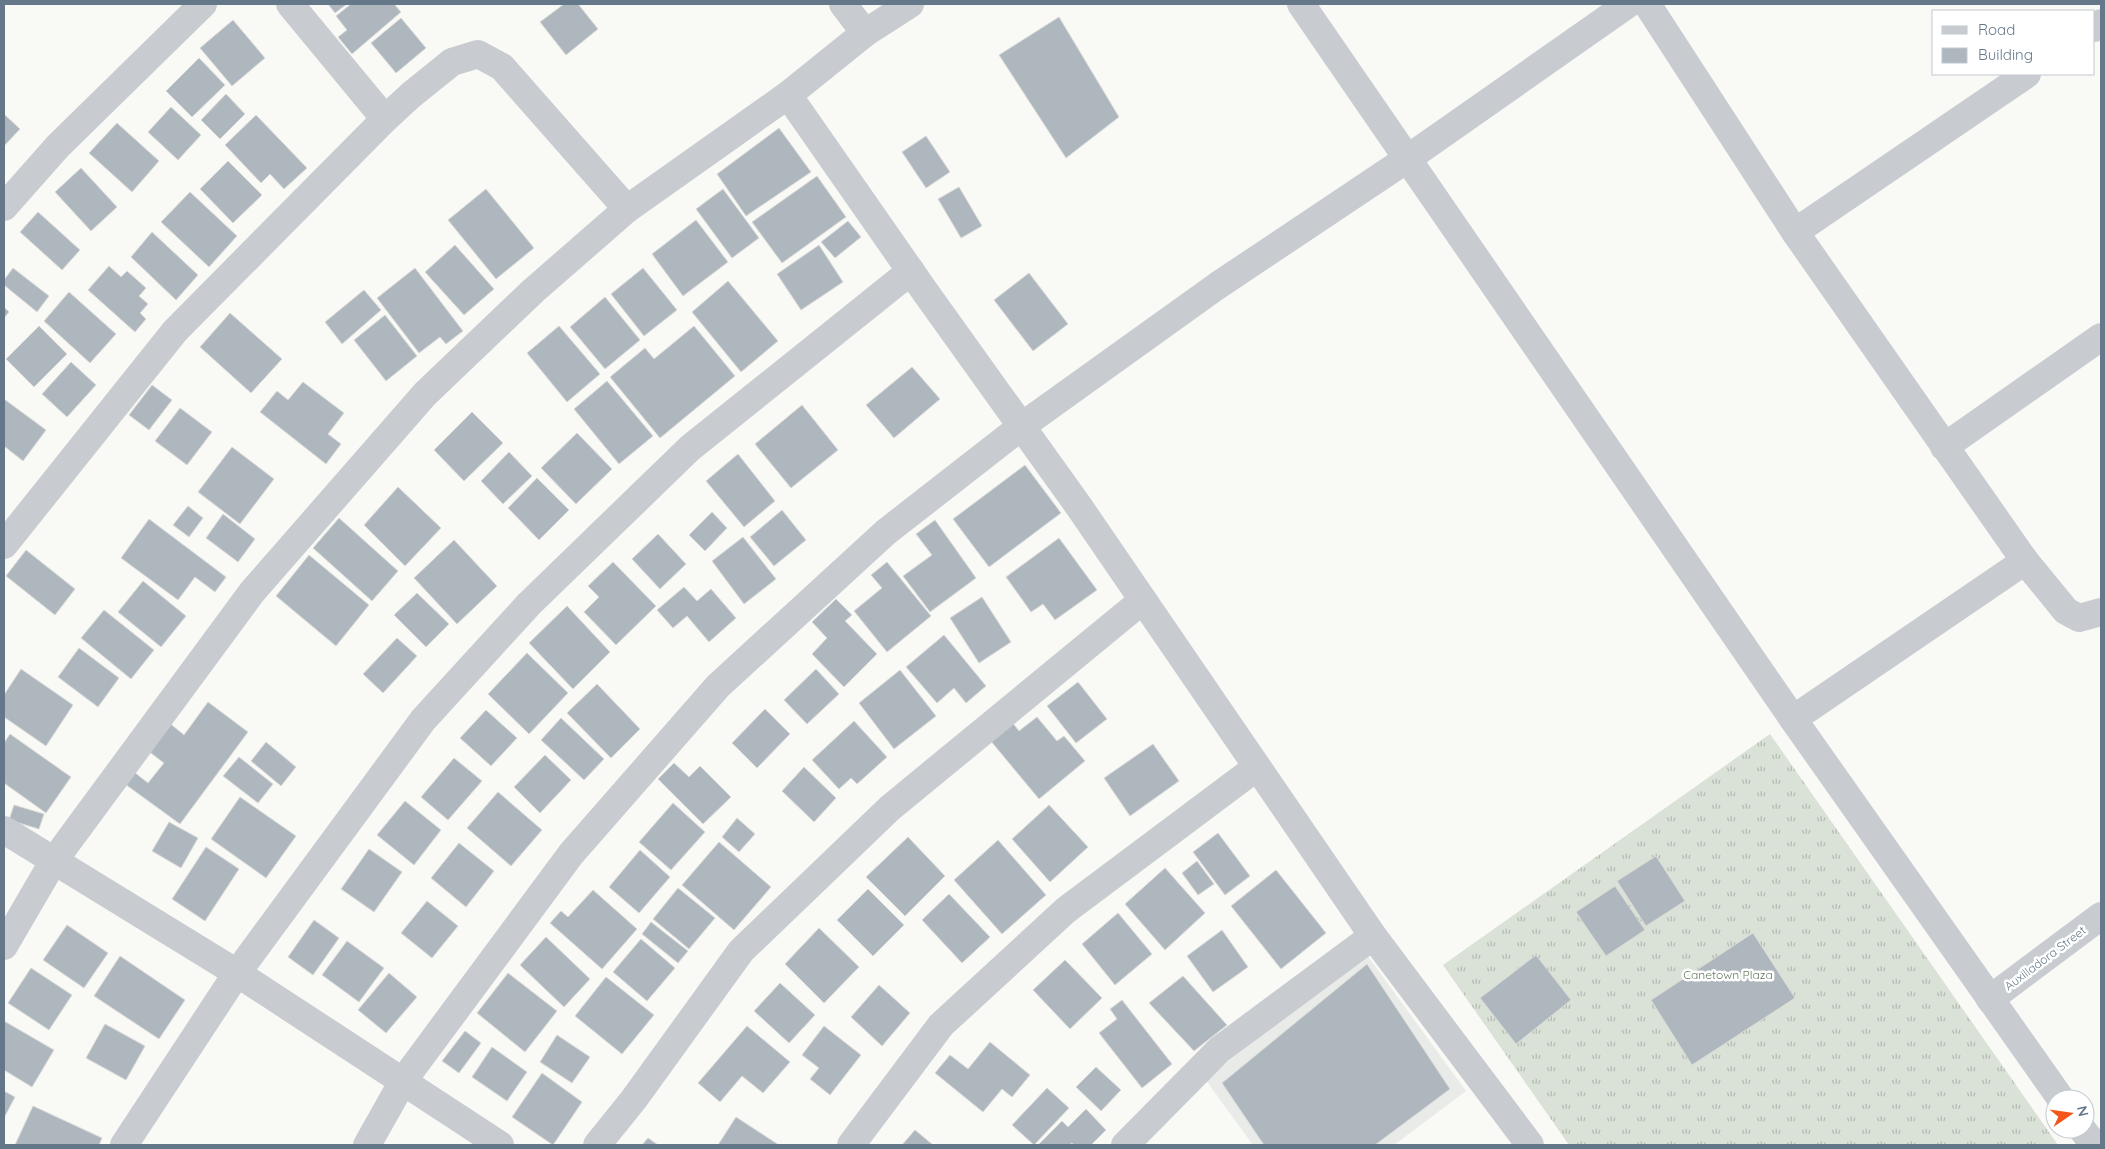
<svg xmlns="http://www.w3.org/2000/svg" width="2105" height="1149" viewBox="0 0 2105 1149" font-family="Quicksand,sans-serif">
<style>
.built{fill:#e9ebe9}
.grass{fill:url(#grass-tufts)}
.building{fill:#aeb7be;stroke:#dadad8}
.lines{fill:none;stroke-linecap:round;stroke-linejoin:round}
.minor{stroke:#c8ccd0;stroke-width:28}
.labels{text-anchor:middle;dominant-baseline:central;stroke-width:5;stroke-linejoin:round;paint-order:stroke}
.street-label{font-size:12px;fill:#65788a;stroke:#fff}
.park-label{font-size:12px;fill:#657a60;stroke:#fff}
</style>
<defs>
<pattern id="grass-tufts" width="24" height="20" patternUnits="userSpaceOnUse" patternTransform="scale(1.25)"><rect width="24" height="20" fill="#dae1d6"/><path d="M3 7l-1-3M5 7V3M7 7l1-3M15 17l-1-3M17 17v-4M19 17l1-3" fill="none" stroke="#b4bbb3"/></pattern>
</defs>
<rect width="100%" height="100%" fill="#f9f9f6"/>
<path class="built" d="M1367 955 1466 1091 1394 1145H1253L1205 1079Z"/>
<path class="grass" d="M1770 734 2058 1145H1569L1443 965Z"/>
<g class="building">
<path d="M328 4H347L335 13Z"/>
<path d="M351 4H394L401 12 352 54 338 37 347 30 336 16Z"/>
<path d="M564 4H578L598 29 566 55 540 22Z"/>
<path d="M1059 17 1119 117 1066 158 999 55Z"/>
<path d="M401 18 426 48 396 73 371 43Z"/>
<path d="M233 20 265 58 232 86 200 48Z"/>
<path d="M199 58 225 85 192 117 166 91Z"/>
<path d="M226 94 245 114 220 139 201 120Z"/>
<path d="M171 107 201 135 178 160 148 132Z"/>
<path d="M4 114 20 129 4 146Z"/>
<path d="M256 115 307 168 284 189 270 174 261 183 225 145Z"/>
<path d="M117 123 159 161 132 192 89 153Z"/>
<path d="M779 128 811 172 746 216 717 174Z"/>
<path d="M926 136 950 172 926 188 902 152Z"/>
<path d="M228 161 262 195 233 223 200 189Z"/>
<path d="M81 168 117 207 91 231 55 192Z"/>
<path d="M817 176 846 217 782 263 752 222Z"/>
<path d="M959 187 982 226 961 238 938 199Z"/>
<path d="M486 189 534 248 496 279 448 220Z"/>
<path d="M723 189 759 238 732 258 696 209Z"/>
<path d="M190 192 237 236 209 267 161 222Z"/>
<path d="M38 212 80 250 62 270 20 232Z"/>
<path d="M696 220 728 262 683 296 652 254Z"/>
<path d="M848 221 861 237 835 258 821 242Z"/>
<path d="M152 232 198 275 176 300 131 257Z"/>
<path d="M455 245 494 289 464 315 425 272Z"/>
<path d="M819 245 843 282 801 310 777 274Z"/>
<path d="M109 266 121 277 127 271 146 288 139 296 148 304 140 313 146 319 135 332 88 290Z"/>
<path d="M13 268 49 296 37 312 4 285V280Z"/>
<path d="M415 268 463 331 446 344 440 337 419 353 377 298Z"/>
<path d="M643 268 677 310 644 336 611 294Z"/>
<path d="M1029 273 1068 324 1033 351 994 300Z"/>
<path d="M728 281 778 341 741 372 692 312Z"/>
<path d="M364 290 381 310 342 344 325 322Z"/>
<path d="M69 292 116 334 90 363 44 321Z"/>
<path d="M605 297 640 340 605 369 570 327Z"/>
<path d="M4 307 9 312 4 318Z"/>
<path d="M230 313 282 359 251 393 200 347Z"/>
<path d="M385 315 417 356 386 381 354 340Z"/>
<path d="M39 326 67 354 34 387 6 359Z"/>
<path d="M559 326 600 374 567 402 527 353Z"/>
<path d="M694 326 735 376 660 438 610 377 645 348 654 359Z"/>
<path d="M71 362 96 385 67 417 42 394Z"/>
<path d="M912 367 940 399 894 438 866 405Z"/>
<path d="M607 381 653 436 619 464 574 409Z"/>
<path d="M303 382 344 413 328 434 341 444 326 464 260 412 277 391 288 400Z"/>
<path d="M152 385 172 400 149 430 129 415Z"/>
<path d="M4 399 46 430 23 461 4 446Z"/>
<path d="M802 405 838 450 791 488 755 444Z"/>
<path d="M180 408 212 432 187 465 155 441Z"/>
<path d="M472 412 503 443 464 481 434 450Z"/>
<path d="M577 433 612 469 576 504 541 468Z"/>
<path d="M232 447 274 479 240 524 198 492Z"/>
<path d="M509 452 532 476 503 504 481 481Z"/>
<path d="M738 454 775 501 744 527 706 481Z"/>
<path d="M1025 465 1061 513 989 567 953 519Z"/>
<path d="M537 478 569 510 539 540 508 508Z"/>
<path d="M398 487 441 528 405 566 364 525Z"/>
<path d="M188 506 203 518 189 537 173 525Z"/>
<path d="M782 510 806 540 774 566 750 537Z"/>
<path d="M712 512 727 528 705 551 689 535Z"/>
<path d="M223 514 255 539 238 562 206 538Z"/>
<path d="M339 518 398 571 372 601 313 548Z"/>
<path d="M149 519 226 577 215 592 195 577 178 600 121 558Z"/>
<path d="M935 520 976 578 930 612 903 576 932 555 916 534Z"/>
<path d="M658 534 686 564 660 589 632 559Z"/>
<path d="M743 537 776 579 744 604 712 561Z"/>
<path d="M1059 538 1097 590 1055 620 1043 604 1031 612 1006 577Z"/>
<path d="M454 540 497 586 457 624 414 578Z"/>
<path d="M26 550 75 589 55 615 6 576Z"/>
<path d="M309 555 369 605 336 646 276 596Z"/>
<path d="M613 562 656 606 616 645 584 612 599 597 588 586Z"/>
<path d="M887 562 931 616 887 652 854 611 882 588 871 575Z"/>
<path d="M143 581 186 616 161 647 118 612Z"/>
<path d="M684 587 697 601 711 589 736 618 709 642 687 616 673 628 657 610Z"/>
<path d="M417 593 449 624 426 647 394 615Z"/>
<path d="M982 597 1011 642 979 663 950 618Z"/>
<path d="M836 599 852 615 845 621 877 654 844 687 812 654 827 638 812 622Z"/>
<path d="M567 606 610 652 573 689 529 643Z"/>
<path d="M104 610 154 650 131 679 81 638Z"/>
<path d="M944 635 986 686 966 703 954 688 937 703 906 667Z"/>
<path d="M397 638 417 656 383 693 363 674Z"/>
<path d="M79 648 119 678 98 707 58 677Z"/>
<path d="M527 653 568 693 529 734 488 694Z"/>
<path d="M21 669 73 705 46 746 4 717V695Z"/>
<path d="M816 669 839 694 807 724 784 700Z"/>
<path d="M900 670 936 716 894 749 859 703Z"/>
<path d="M1078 682 1107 719 1076 743 1047 706Z"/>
<path d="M597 684 640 729 611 758 567 713Z"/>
<path d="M208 702 248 732 180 824 125 784 134 772 148 783 164 763 147 750 168 722 184 735Z"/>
<path d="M765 709 790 734 757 768 732 743Z"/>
<path d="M486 710 517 738 491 766 460 738Z"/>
<path d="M1037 717 1057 741 1064 736 1085 761 1039 799 990 740 1012 722 1019 731Z"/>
<path d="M561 718 604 759 584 780 541 740Z"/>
<path d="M854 721 887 757 857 784 851 778 839 789 812 760Z"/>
<path d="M10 734 71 777 46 813 4 783V743Z"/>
<path d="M266 742 296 767 281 786 251 761Z"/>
<path d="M1153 744 1179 781 1130 816 1104 778Z"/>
<path d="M545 755 571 780 540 813 514 787Z"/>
<path d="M239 757 273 784 258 803 223 776Z"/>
<path d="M454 758 482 781 448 820 421 797Z"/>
<path d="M674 763 689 777 700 766 731 797 703 824 658 779Z"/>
<path d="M804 767 836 798 814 822 782 791Z"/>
<path d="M498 792 542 830 511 866 467 828Z"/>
<path d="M240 797 296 836 266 878 211 839Z"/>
<path d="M405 801 441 830 414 865 377 835Z"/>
<path d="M673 803 705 832 671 870 639 842Z"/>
<path d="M14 805 44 814 39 829 9 820Z"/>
<path d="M1049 805 1088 847 1050 882 1012 839Z"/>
<path d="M737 818 755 834 739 852 722 837Z"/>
<path d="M169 822 198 838 181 868 152 851Z"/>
<path d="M1218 833 1250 876 1225 895 1193 852Z"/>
<path d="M908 837 945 876 905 916 866 877Z"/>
<path d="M998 840 1046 895 1002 934 954 880Z"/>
<path d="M719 842 771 887 734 930 682 885Z"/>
<path d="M459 843 494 871 466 907 431 878Z"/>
<path d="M206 847 239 869 205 921 172 899Z"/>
<path d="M369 849 402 872 374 912 341 889Z"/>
<path d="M640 850 670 877 639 913 609 887Z"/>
<path d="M1656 856 1685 901 1646 926 1617 881Z"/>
<path d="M1197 861 1214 884 1198 895 1182 873Z"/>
<path d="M1165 868 1205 913 1165 950 1125 904Z"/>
<path d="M1276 870 1326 933 1281 969 1231 906Z"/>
<path d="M1615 886 1645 930 1606 956 1576 912Z"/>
<path d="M678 888 715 918 689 949 653 919Z"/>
<path d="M868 889 904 925 873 956 837 920Z"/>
<path d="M593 890 637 929 602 969 550 923 561 911 568 917Z"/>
<path d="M949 894 990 937 962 963 922 920Z"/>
<path d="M427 901 458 926 432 958 401 933Z"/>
<path d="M1118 913 1152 954 1115 985 1082 944Z"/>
<path d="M314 920 339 938 313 975 288 957Z"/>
<path d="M651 922 688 951 678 963 642 934Z"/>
<path d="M67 925 108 953 84 988 43 960Z"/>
<path d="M819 928 859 967 824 1003 785 964Z"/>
<path d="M1222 930 1248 967 1213 992 1187 956Z"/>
<path d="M1753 933 1795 998 1692 1065 1651 1000Z"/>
<path d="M546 937 590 979 564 1007 520 965Z"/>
<path d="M641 939 675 968 647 1001 613 972Z"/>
<path d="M347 941 384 968 359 1002 322 975Z"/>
<path d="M1536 955 1571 1000 1516 1044 1480 998Z"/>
<path d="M120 956 185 1000 159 1039 94 996Z"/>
<path d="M1065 960 1102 998 1070 1029 1033 990Z"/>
<path d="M1367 964 1450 1089 1375 1145H1264L1222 1083Z"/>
<path d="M31 968 72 995 49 1030 8 1003Z"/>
<path d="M389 973 417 997 386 1033 358 1010Z"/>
<path d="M508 973 557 1011 525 1052 477 1013Z"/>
<path d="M1183 976 1227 1025 1194 1051 1149 1003Z"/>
<path d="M606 977 654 1015 622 1054 575 1016Z"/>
<path d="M780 983 815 1015 789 1043 754 1011Z"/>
<path d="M879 985 910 1013 882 1046 851 1017Z"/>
<path d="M1122 1000 1172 1064 1142 1088 1099 1033 1117 1019 1110 1009Z"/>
<path d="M4 1021 54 1050 32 1087 4 1070Z"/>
<path d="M105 1024 145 1046 126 1080 86 1058Z"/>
<path d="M747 1026 790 1062 763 1093 742 1076 720 1102 698 1083Z"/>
<path d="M824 1026 861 1055 830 1095 810 1079 819 1068 802 1055Z"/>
<path d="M465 1031 481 1043 459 1073 442 1061Z"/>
<path d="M557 1035 590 1057 572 1083 540 1062Z"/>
<path d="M990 1042 1030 1075 1012 1097 1002 1089 983 1112 935 1073 950 1055 968 1069Z"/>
<path d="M492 1047 527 1072 507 1101 472 1077Z"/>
<path d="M1096 1067 1121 1090 1101 1111 1076 1087Z"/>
<path d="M542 1073 582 1102 553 1145 512 1117Z"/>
<path d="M1047 1088 1069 1108 1034 1145 1012 1125Z"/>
<path d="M4 1091 15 1097 4 1118Z"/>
<path d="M33 1106 102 1138 99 1145H15Z"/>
<path d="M1086 1109 1106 1130 1091 1145H1074L1072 1143 1069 1145H1038L1062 1121 1068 1127Z"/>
<path d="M736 1117 779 1145H718Z"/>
<path d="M915 1130 933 1145H902Z"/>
<path d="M648 1138 658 1145H642Z"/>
</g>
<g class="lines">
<g class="minor">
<path d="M290 4 385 119"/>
<path d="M843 4 865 33"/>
<path d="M1301 4 1793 719 2061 1099"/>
<path d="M1647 4 1795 232 2025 561 2066 611 2079 618 2101 612"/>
<path d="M2094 28 2101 23"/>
<path d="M788 95 926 293 1080 508 1373 936 1530 1145"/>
<path d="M4 207 58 146 203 4"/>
<path d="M1795 232 2027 74"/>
<path d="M1944 447 2101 337"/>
<path d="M4 545 175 331 385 119 411 95 452 62 478 54 502 67 627 209"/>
<path d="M1793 719 2025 561"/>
<path d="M4 830 237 973 500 1145"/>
<path d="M4 946 53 862 252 592 425 394 533 291 627 209 788 95 865 33 910 4"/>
<path d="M1990 999 2101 916"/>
<path d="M2082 1129 2094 1145"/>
<path d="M124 1145 237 973 423 720 529 604 690 448 911 271"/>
<path d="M367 1145 403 1081 571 854 718 686 886 532 1022 426 1217 286 1407 159 1628 4"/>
<path d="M597 1145 634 1099 741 951 890 808 1143 600"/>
<path d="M851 1145 941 1025 1066 910 1257 767"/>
<path d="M1125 1145 1219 1050 1373 936"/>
</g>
</g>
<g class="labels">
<g class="street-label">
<text transform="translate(2045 958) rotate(-37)">Auxilladora Street</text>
</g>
<g class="park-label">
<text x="1728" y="974">Canetown Plaza</text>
</g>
</g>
<rect width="2105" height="1149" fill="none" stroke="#65788a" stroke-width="10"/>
<rect x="1932" y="10" width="162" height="65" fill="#ffffff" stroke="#c1c9d0"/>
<rect x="1942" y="26" width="25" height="8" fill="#c8ccd0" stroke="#c1c9d0"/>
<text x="1978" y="35" font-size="15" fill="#65788a">Road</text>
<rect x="1942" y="48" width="25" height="15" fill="#aeb7be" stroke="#c1c9d0"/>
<text x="1978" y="60" font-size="15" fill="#65788a">Building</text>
<g transform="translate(2070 1114) rotate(77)"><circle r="24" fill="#ffffff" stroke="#c1c9d0"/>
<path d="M0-4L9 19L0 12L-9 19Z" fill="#f4561a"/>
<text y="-8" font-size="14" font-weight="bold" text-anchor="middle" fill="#65788a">N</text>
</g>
</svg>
